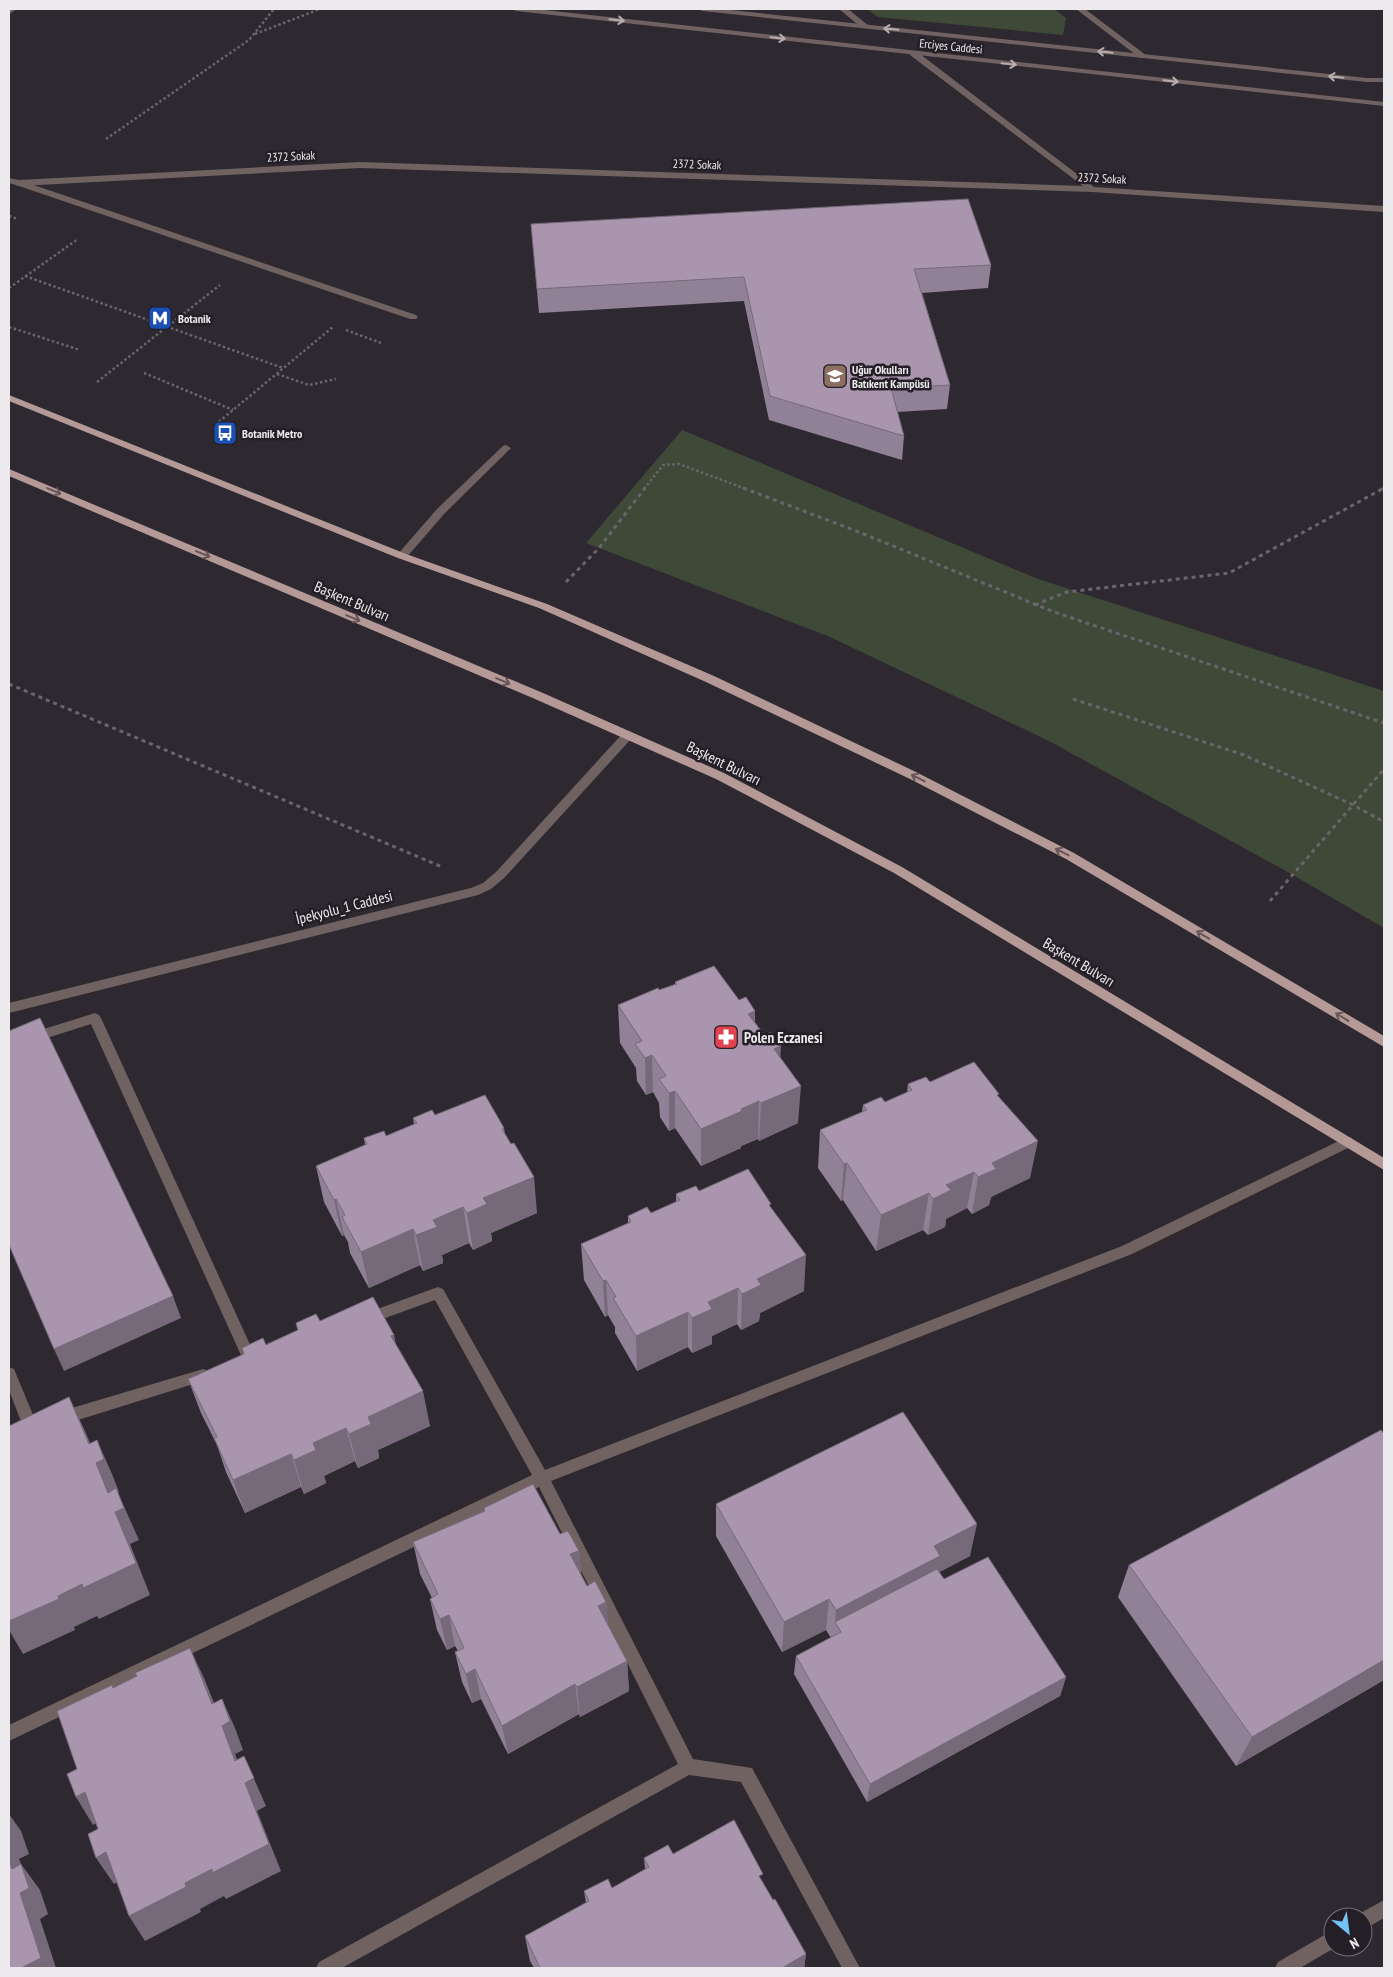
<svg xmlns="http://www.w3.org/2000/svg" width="1393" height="1977" viewBox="0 0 1393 1977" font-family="'PT Sans Narrow',sans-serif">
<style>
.green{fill:#3e4938}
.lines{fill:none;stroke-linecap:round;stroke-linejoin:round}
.path-far1{stroke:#6a656b;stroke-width:2.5;stroke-dasharray:2.5 2.5;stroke-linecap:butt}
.path{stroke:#6a656b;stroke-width:3;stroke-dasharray:4 4;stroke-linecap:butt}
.service{fill:#706261;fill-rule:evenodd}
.minor{fill:#706261;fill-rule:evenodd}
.tertiary{fill:#706261;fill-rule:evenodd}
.primary{fill:#b59997;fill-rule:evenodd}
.wall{fill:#918196}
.shaded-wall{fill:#76697a}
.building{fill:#a996ae;stroke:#76697a}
.oneway{stroke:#b5adaf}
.oneway2{stroke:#655659}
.labels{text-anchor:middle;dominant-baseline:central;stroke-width:5;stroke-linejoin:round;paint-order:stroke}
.far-street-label{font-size:12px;fill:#edeaee;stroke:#241f26}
.far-poi-label{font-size:12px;font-weight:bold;fill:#edeaee;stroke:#241f26;text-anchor:start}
.street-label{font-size:15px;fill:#edeaee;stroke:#241f26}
.poi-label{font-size:15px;font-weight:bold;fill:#edeaee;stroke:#241f26;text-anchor:start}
</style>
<rect width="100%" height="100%" fill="#2e2930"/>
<g class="green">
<path d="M867 9H1054L1066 18 1063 35 878 17Z"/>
<path d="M682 430 1038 579 1384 691V928L1293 875 1049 741 830 637 586 543Z"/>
</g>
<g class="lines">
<g class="path-far1">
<path d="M255 34 320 9"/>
<path d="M106 139 249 40 274 9"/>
<path d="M9 216 18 219"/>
<path d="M25 276 283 368"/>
<path d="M9 288 78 239"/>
<path d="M9 327 80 350"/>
<path d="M346 330 381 343"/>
<path d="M144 373 233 410"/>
<path d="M277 374 309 385 336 379"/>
<path d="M97 382 220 285"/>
<path d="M215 425 334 326"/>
<path d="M644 489 663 465 679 464 746 489"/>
<path d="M1382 489 1384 488"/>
</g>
<g class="path">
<path d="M743 488 859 532 1054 612 1384 723"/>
<path d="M566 582 599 548 645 488"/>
<path d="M1035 605 1067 592 1229 573 1384 488"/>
<path d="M9 684 440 866"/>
<path d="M1073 699 1244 755 1353 805 1384 822"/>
<path d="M1270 901 1384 769"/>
</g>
<g class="service">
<path d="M19 180 416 315 418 317 416 319H410L16 185 15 183Z"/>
<path d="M506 445 511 448 509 450 445 513 406 558H398V554L437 509 503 446Z"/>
</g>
<g class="minor">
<path d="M839 9H848L869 26 862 28Z"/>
<path d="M1076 9H1085L1147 56 1140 58Z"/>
<path d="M910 51H916L1094 187 1384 206V212L1092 192 360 168 19 186 9 183V178L19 180 360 162 1083 186 910 55Z"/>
<path d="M95 1013 99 1015 101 1018 257 1360 255 1364 250 1366 245 1364 91 1024 9 1050V1040Z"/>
<path d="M1347 1137 1352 1138 1354 1142 1352 1146 1132 1254 551 1481 693 1759 752 1768 860 1968H842L741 1782 689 1775 342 1968H316L319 1962 678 1764 539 1487 9 1741V1725L532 1475 435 1300 366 1325 361 1323 359 1319 361 1315 438 1287 443 1289 545 1470 1122 1246Z"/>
<path d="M9 1367 14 1369 38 1427 36 1432 9 1444V1430L22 1424 9 1390Z"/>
<path d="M203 1369 208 1371 210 1375 208 1379 203 1381 62 1425 57 1423 55 1418 57 1413 62 1411Z"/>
<path d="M1384 1900V1918L1363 1930V1917H1356L1357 1915Z"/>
<path d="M1333 1930V1947H1336L1300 1968H1275L1278 1962Z"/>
</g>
<g class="tertiary">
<path d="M9 9H17L9 14Z"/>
<path d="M512 9H535L1384 102V106L516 11Z"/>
<path d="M698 9H721L1367 78H1384V82H1367L702 11Z"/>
<path d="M628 731 634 735 632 738 504 878 491 889 478 895 9 1013V1003L471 888 483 883 496 872 624 732Z"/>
</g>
<g class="primary">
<path d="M9 395 406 554 547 604 714 676 916 772 1074 853 1384 1036V1047L1066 859 908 778 706 682 539 608 398 558 9 401Z"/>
<path d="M9 469 543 693 724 773 902 867 1384 1158V1170L894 873 716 779 535 699 9 476Z"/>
</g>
</g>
<g class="wall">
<path d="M531 224 991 265 988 288 922 293 950 385 947 409 897 412 904 436 902 460 769 420 744 301 539 313Z"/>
<path d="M675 982 739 1000 755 1011V1022L780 1057 798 1123 759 1141 758 1139 741 1146V1148L701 1166 675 1128 669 1131 660 1117 659 1103 653 1092 646 1095 637 1081 636 1068 620 1043 618 1005 675 984Z"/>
<path d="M930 1082 999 1097 1030 1178 991 1197 989 1205 972 1214 967 1208 946 1219 945 1227 928 1235 923 1230 876 1251 843 1200 841 1201 818 1168 820 1130 862 1112 863 1105 885 1102 907 1093 908 1084Z"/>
<path d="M435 1115 504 1128 505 1134 537 1213 491 1233 492 1241 473 1250 469 1243 442 1255 443 1263 423 1271 420 1265 369 1288 350 1253 348 1242 344 1235 342 1236 324 1202 316 1166 365 1145 364 1138 386 1136 414 1124 413 1118Z"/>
<path d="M699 1191 771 1208 804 1291 760 1313 759 1321 741 1330 737 1324 712 1336V1344L692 1353 688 1347 637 1371 615 1333V1327L608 1315 605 1317 584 1280 581 1244 628 1223V1216L651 1213 676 1202V1194Z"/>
<path d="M320 1321 396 1345 430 1426 378 1450 379 1458 358 1468 355 1461 324 1476 326 1483 304 1494 301 1487 245 1513 226 1472 217 1445 201 1413 188 1379 298 1330 296 1323Z"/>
<path d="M716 1504 970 1556 939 1572 944 1579 1066 1677 1060 1696 867 1802 794 1674 796 1656 831 1638 826 1630 782 1652 716 1536Z"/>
<path d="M484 1508 560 1534 579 1551 581 1574 587 1586 606 1602 608 1625 627 1661 629 1691 580 1717 579 1714 508 1754 481 1699 472 1703 462 1682 455 1652 458 1651 455 1646 447 1650 437 1630 430 1599 432 1598 420 1574 413 1542 484 1511Z"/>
<path d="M1129 1565 1384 1680 1236 1766 1118 1597Z"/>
<path d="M673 1854 762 1881 773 1900 806 1954 804 1968H534L530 1961 525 1936 586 1903 584 1891 612 1888 645 1869 644 1858Z"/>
</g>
<g class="shaded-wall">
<path d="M755 1011 754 1049 748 1014Z"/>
<path d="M781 1046 779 1083 774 1049Z"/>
<path d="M652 1055 653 1092 646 1095 645 1058Z"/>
<path d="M801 1086 798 1123 759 1141 761 1103Z"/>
<path d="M675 1091V1128L669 1131V1093Z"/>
<path d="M759 1101 758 1139 741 1146V1148L701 1166V1129L741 1109Z"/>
<path d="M1038 1141 1030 1178 991 1197 989 1205 972 1214 978 1177 992 1163Z"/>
<path d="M847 1163 843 1200 841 1201 844 1164Z"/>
<path d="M974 1172 967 1208 946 1219 945 1227 928 1235 933 1199 946 1185Z"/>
<path d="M534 1177 537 1213 491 1233 492 1241 473 1250 467 1213 483 1198Z"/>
<path d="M929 1193 923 1230 876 1251 881 1215Z"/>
<path d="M336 1199 344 1235 342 1236 334 1200Z"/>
<path d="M463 1207 469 1243 442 1255 443 1263 423 1271 416 1235 433 1220Z"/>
<path d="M413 1229 420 1265 369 1288 361 1252Z"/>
<path d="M806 1255 804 1291 760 1313 759 1321 741 1330 742 1294 757 1279Z"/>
<path d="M606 1280 608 1315 605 1317 603 1281Z"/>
<path d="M738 1288 737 1324 712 1336V1344L692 1353V1318L708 1302Z"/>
<path d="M173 1296 181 1318 64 1371 54 1349Z"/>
<path d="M688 1312V1347L637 1371 636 1336Z"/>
<path d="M394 1335 401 1369 391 1336Z"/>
<path d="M423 1391 430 1426 378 1450 379 1458 358 1468 349 1434 368 1417Z"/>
<path d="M69 1397 85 1431 98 1462 97 1440 112 1474 119 1492 118 1493 139 1540 130 1544 150 1595 99 1619 97 1616 74 1627 75 1630 23 1654 9 1630V1621L58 1596 108 1493Z"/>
<path d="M346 1428 355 1461 324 1476 326 1483 304 1494 294 1460 313 1443Z"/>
<path d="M291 1454 301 1487 245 1513 233 1480Z"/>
<path d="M977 1524 970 1556 936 1574 841 1632 835 1622 836 1610 934 1546Z"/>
<path d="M579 1551 582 1583 570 1554Z"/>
<path d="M829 1599 826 1630 782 1652 784 1622Z"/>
<path d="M606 1602 609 1633 598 1606Z"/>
<path d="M449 1615 455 1646 447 1650 440 1619Z"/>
<path d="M190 1648 204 1678 223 1725 222 1699 235 1728 243 1750 235 1754 246 1783 244 1756 266 1806 257 1811 281 1871 226 1899 224 1896 200 1909 201 1912 145 1941 129 1916 185 1883 235 1761Z"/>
<path d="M1384 1660V1680L1236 1766 1252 1737Z"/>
<path d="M627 1661 629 1691 580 1717 577 1687Z"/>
<path d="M475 1669 481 1699 472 1703 466 1674Z"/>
<path d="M1066 1677 1060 1696 867 1802 870 1784Z"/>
<path d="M575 1684 579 1714 508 1754 502 1726Z"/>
<path d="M85 1792 102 1820 93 1825 76 1797Z"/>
<path d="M9 1814 21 1831 29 1854 19 1859 21 1864 40 1890 48 1914 40 1919 56 1968H21L12 1869 9 1860Z"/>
<path d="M106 1852 123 1879 114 1884 96 1858Z"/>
<path d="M806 1954 804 1968H782Z"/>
</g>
<g class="building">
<path d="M968 199 991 265 914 269 950 385 891 388 904 436 770 396 744 277 537 289 531 224Z"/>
<path d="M714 966 739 1000 746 997 755 1011 748 1014 764 1035 771 1032 781 1046 774 1049 801 1086 761 1103 759 1101 741 1109 742 1111 701 1129 675 1091 669 1093 659 1079 666 1076 652 1055 645 1058 635 1044 642 1041 618 1005 658 988 659 990 677 984 675 982Z"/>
<path d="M40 1018 173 1296 54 1349 9 1245V1031Z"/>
<path d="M974 1062 999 1094 997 1095 1038 1141 992 1163 996 1169 978 1177 974 1172 946 1185 951 1190 933 1199 929 1193 881 1215 847 1163 844 1164 820 1130 867 1110 863 1105 881 1097 885 1102 912 1090 908 1084 926 1077 930 1082Z"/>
<path d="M485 1095 504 1128 502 1129 511 1144 514 1143 534 1177 483 1198 487 1204 467 1213 463 1207 433 1220 437 1227 416 1235 413 1229 361 1252 342 1217 345 1215 336 1199 334 1200 316 1166 367 1144 364 1138 384 1131 386 1136 417 1123 413 1118 432 1110 435 1115Z"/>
<path d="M748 1169 771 1204 769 1205 806 1255 757 1279 761 1285 742 1294 738 1288 708 1302 712 1309 692 1318 688 1312 636 1336 613 1298 616 1297 606 1280 603 1281 581 1244 631 1222 628 1216 647 1207 651 1213 680 1200 676 1194 696 1186 699 1191Z"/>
<path d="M373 1297 394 1335 391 1336 423 1391 368 1417 371 1424 349 1434 346 1428 313 1443 316 1450 294 1460 291 1454 233 1480 214 1438 217 1437 188 1379 244 1354 242 1348 263 1338 266 1345 298 1330 296 1323 316 1314 320 1321Z"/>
<path d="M69 1397 89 1444 97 1440 104 1459 96 1463 108 1493 116 1488 124 1508 115 1512 136 1563 83 1588 82 1584 58 1596 59 1599 9 1621V1426Z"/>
<path d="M903 1412 977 1524 934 1546 940 1556 836 1610 829 1599 784 1622 716 1504Z"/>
<path d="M1381 1430 1384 1434V1660L1252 1737 1129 1565Z"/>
<path d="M533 1484 560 1534 568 1531 579 1551 570 1554 587 1586 595 1581 606 1602 598 1606 627 1661 577 1687 575 1684 502 1726 475 1669 466 1674 455 1652 464 1648 449 1615 440 1619 430 1599 438 1594 413 1542 485 1511 484 1508Z"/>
<path d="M988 1557 1066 1677 870 1784 796 1656 841 1632 835 1622 937 1569 944 1579Z"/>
<path d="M190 1648 212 1704 222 1699 230 1721 222 1726 235 1761 244 1756 254 1778 245 1783 269 1844 212 1873V1869L185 1883 186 1887 129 1916 106 1852 96 1858 88 1834 98 1829 85 1792 76 1797 67 1774 77 1769 57 1711 112 1685 113 1688 137 1676 135 1673Z"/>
<path d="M734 1820 763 1874 759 1876 773 1900 775 1899 806 1954 782 1968H540L525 1936 589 1901 584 1891 608 1879 612 1888 649 1867 644 1858 668 1845 673 1854Z"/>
<path d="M9 1860 12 1869 21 1864 29 1888 20 1893 41 1958 21 1968H9Z"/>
</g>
<defs><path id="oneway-shaft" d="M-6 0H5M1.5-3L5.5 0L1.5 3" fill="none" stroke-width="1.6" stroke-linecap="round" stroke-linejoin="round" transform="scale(1.25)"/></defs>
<g class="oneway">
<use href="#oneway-shaft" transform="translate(617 20) rotate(6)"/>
<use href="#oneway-shaft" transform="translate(891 29) rotate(-174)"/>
<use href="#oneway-shaft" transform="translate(778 38) rotate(6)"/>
<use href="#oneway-shaft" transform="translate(1105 52) rotate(-174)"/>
<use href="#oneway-shaft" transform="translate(1009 64) rotate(6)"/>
<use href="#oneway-shaft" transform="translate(1336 77) rotate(-174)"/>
<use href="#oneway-shaft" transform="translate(1171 81) rotate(6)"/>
</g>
<g class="oneway2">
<use href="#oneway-shaft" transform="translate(54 491) rotate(23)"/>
<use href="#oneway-shaft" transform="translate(203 554) rotate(23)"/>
<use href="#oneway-shaft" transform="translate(353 618) rotate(23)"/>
<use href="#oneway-shaft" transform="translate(503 681) rotate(23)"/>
<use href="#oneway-shaft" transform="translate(918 778) rotate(-153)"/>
<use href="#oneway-shaft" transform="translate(1062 852) rotate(-153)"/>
<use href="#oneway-shaft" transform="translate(1203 935) rotate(-149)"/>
<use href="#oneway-shaft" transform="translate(1342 1017) rotate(-149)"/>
</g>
<defs>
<g id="metro-square" transform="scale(1.25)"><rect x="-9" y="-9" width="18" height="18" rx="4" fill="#1a4fb4" stroke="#241f26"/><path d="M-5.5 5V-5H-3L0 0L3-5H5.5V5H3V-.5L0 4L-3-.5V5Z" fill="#fff"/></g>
<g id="school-square" transform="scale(1.25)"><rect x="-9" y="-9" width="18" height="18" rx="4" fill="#8d6e63" stroke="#241f26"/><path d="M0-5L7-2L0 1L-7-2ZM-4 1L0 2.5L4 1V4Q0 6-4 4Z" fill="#fff"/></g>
<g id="bus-square" transform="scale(1.25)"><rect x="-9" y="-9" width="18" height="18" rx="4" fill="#1a4fb4" stroke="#241f26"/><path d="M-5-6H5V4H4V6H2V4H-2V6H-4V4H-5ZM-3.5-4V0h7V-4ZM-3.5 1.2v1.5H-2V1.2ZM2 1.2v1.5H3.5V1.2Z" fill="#fff"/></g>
<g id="pharmacy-square" transform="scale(1.25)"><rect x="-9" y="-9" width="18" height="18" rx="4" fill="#e0444e" stroke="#241f26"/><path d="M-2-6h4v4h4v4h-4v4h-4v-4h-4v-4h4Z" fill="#fff"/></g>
</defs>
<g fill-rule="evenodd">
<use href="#metro-square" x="160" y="318"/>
<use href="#school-square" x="835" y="376"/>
<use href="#bus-square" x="225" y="433"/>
<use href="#pharmacy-square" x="726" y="1037"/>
</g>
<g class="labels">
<g class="far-street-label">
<text transform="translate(951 46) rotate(6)">Erciyes Caddesi</text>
<text transform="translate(291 156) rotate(-3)">2372 Sokak</text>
<text transform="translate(697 164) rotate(2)">2372 Sokak</text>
<text transform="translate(1102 178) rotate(3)">2372 Sokak</text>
</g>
<g class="far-poi-label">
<text x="178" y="318">Botanik</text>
<text x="852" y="369">Uğur Okulları<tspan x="852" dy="14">Batıkent Kampüsü</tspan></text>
<text x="242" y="433">Botanik Metro</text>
</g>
<g class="street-label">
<text transform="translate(352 601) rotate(23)">Başkent Bulvarı</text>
<text transform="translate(724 763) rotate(26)">Başkent Bulvarı</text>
<text transform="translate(344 907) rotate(-14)">İpekyolu_1 Caddesi</text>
<text transform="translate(1079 962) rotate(31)">Başkent Bulvarı</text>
</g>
<g class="poi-label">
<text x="744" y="1037">Polen Eczanesi</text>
</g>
</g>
<rect width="1393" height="1977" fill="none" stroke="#edeaee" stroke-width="20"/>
<g transform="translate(1348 1932) rotate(151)"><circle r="24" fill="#241f26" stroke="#747076"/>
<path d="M0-4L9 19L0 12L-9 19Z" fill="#73c1f5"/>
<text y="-8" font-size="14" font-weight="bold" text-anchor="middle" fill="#edeaee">N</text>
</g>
</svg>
